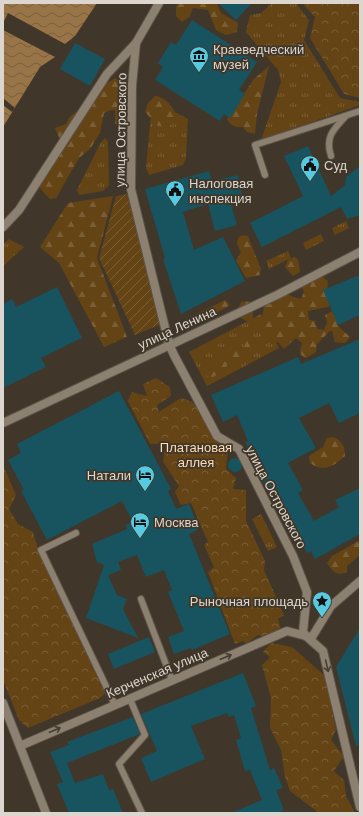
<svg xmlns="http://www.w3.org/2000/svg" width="363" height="816" viewBox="0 0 363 816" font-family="Arial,sans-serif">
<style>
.grass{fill:url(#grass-tufts)}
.forest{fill:url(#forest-firs)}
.park{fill:url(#park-crowns)}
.garden{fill:url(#garden-furrows)}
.water{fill:url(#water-waves)}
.pier{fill:#403629}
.building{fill:#18545f}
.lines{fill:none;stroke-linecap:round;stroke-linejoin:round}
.service-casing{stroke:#5d544a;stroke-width:8}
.pedestrian-casing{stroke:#5d544a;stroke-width:10}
.minor-casing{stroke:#5d544a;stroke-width:10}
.service{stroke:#8c8071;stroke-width:6}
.pedestrian{stroke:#8c8071;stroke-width:8}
.minor{stroke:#8c8071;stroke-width:8}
.oneway{stroke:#483d30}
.labels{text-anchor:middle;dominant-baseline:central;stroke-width:3.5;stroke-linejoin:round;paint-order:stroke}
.poi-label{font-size:13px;fill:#dcd6ce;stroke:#403629;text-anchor:start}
.street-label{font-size:13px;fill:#dcd6ce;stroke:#403629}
.park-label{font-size:13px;fill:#fedcb4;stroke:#403629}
</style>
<defs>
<pattern id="grass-tufts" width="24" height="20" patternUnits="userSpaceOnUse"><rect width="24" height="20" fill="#644415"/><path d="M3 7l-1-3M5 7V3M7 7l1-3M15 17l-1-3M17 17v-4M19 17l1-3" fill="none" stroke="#7a5e36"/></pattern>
<pattern id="forest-firs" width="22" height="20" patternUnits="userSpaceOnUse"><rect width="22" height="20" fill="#644415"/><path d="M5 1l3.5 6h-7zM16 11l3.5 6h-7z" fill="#7a5e36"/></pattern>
<pattern id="park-crowns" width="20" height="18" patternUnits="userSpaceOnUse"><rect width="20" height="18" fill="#644415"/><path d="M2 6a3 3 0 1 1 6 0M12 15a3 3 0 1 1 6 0" fill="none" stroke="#7a5e36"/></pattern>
<pattern id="garden-furrows" width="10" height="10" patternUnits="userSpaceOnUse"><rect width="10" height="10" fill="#644415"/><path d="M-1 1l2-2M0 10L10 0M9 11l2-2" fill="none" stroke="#7a5e36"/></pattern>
<pattern id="water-waves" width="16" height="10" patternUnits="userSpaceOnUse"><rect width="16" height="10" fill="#987446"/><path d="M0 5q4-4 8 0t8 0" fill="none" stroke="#765f43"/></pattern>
</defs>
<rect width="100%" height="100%" fill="#403629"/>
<g class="grass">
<path d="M272 3H298V6L309 20 304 40 340 98 360 102V105L261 140 281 82 278 70 246 32 250 15 261 13Z"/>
<path d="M158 103 188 119 186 158 183 165 149 175 146 168 151 114Z"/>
<path d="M105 138 108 142 109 185 103 191 79 195 77 190 101 142Z"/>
<path d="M346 221 349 228 335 235 332 228Z"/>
<path d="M321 234 324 241 306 250 303 243Z"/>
<path d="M9 239 24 247 3 266V245Z"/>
<path d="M288 251 291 258 269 269 266 261Z"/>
<path d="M261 314 279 348 207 386 189 352Z"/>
<path d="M261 514 277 547 268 551 252 519Z"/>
</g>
<g class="forest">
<path d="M179 3H219L217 4 221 13 238 23 237 32 226 35 216 30 208 10 193 8 189 17 182 22 176 16V6Z"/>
<path d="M269 66 257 114 255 134 247 132 243 127C235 128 230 125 227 119L254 79Z"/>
<path d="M115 78 125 84C126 97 121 101 121 111 121 118 123 121 120 127L115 123V110H111L104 113 100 133 90 149 79 158 56 198 50 199C42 192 37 185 35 174L46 169 60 140 55 128 66 124C70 113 76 114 83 106 87 101 88 94 93 90 100 84 108 84 115 78Z"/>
<path d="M155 96C166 97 176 109 177 121L167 127 158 126 145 112 148 103Z"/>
<path d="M113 196 97 258 127 337 104 347 59 263 40 247 68 203Z"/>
<path d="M242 235 248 236 261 269 260 275 246 278 236 261 241 252 237 244 238 238Z"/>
<path d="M294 257 298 259 300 272 293 276 285 267 288 260Z"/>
<path d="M311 272H316L328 281 327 294 332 303 328 307 308 311 309 320 316 321 315 324 318 329 324 330 327 322 325 315 332 311 337 314 339 320 337 325 350 337 345 343 335 342 332 331H330L317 344 316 352 306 358 301 355 300 350 302 343 296 338 284 349 278 342 275 343 259 335 266 295 280 288 291 296 301 299 304 292 302 287Z"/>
<path d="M225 300 230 305 192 327 187 328 184 323C188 317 216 305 225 300Z"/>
<path d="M249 301C254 305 253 312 253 318L249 322 239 317 237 311 241 302Z"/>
<path d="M245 337H251C250 343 253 349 249 355 246 361 241 359 236 360 229 362 219 375 211 378L206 375 205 370 214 361H218L223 352H231L235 345 243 349Z"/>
<path d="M334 437C343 442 345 447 345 456 334 466 324 473 310 463L309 456 323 447 327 438Z"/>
<path d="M360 540V555L347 566V572C336 576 333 572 327 563L332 556Z"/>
</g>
<g class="park">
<path d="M302 3H360V98L344 94 310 38 315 17Z"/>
<path d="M156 378 170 387 171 396 157 405 159 412 181 398 192 402 217 429 228 446 226 469 236 478 233 489 246 490V521L265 561 264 570 284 615 278 619 281 629 264 636 258 635 246 644 243 641 235 644 208 572 214 567 204 545 208 542 191 503 181 505 175 492 179 486 163 462 166 443 150 444 128 401 132 392 147 396 143 384Z"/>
<path d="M3 465 16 495 9 509 18 524 33 532 40 555 105 693 100 698 28 728 19 720 3 680Z"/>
<path d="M271 643 292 647 325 676 336 730 331 740 344 756 334 771 344 780 346 796 355 813H319L290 791 285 777 281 750 270 728 271 698 262 665 270 657 263 652Z"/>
</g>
<path class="garden" d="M127 194 161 324 135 335 99 258 116 196Z"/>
<path class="water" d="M3 3H97L75 36 65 44 55 57 40 67 3 127Z"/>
<g class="pier">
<path d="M8 13 65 44 67 45 57 58 3 30V23Z"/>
<path d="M3 98 15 108 12 112 3 105Z"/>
</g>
<g class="building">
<path d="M218 3H252L236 20Z"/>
<path d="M192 20 257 62 239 90 245 94 230 118 224 114 220 121 155 80 163 67 158 63 171 42 176 45Z"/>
<path d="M75 43 105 59 90 86 60 69Z"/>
<path d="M308 146 331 196 345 185 346 177 360 166V215L347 219 341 207 262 247 250 223 303 196 284 156Z"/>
<path d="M209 171 212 181 238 175 242 195 229 198 237 225 215 231 208 204 183 212 194 250 223 237 245 281 181 314 163 259 165 258 145 189Z"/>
<path d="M360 275V315L338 325 323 290Z"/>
<path d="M57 287 82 338 41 358 46 367 3 388V304L12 299 16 307Z"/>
<path d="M360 339V413L339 423 329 403 299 418 316 448 288 463 303 490 298 493 314 521 339 507 335 500 360 488V534L315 559 311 551 307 553 278 500 274 502 250 457H253L245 442 248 441 237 415 223 422 211 395 298 357 301 364Z"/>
<path d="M119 391 171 489 168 491 176 509 189 504 199 529 189 534 230 634 192 650 191 648 174 654 168 637 184 631 168 592 172 590 164 570 146 577 137 555 118 562 121 570 108 575 117 595 127 599 123 609 138 638 86 618 104 565 97 562 92 544 127 529 126 525 133 522 122 501 47 540 21 491 24 490 8 460 21 453 17 444Z"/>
<circle cx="235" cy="465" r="7"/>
<path d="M360 628V745L356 746 336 667Z"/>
<path d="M149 637 155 652 114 669 108 654Z"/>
<path d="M243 673 256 706 251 708 270 770 274 768 283 788 276 790 284 810 277 813H231L262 800 250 770 245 771 236 740 241 738 234 715 229 717 227 713 191 726 205 759 151 782 141 758 157 751 141 714Z"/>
<path d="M133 717 140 734 67 763 75 783 103 774 109 790 113 789 123 813H69L57 784 63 782 50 752 69 745 67 742Z"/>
</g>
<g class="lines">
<g class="service-casing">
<g id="service">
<path d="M331 156C325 137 333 130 345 117"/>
<path d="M265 175 255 145 360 111"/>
<path d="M76 533 41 550 115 705"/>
<path d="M141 599 172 680"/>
<path d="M130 699 145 735 119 764 142 813"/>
</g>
</g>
<g class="pedestrian-casing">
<g id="pedestrian">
<path d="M136 43 132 86 131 189 169 344 174 355 217 436 239 449 293 556 307 592 303 632 306 636 312 637 331 606 360 581"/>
<path d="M3 227 19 210 107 74 136 43 159 3"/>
<path d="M3 423 277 295 360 252"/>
</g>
</g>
<g class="minor-casing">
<g id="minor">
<path d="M3 703 46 813"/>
<path d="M20 746 287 631 306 636 323 651 360 807"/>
</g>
</g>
<use href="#service" class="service"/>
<use href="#pedestrian" class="pedestrian"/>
<use href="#minor" class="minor"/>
</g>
<defs><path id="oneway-shaft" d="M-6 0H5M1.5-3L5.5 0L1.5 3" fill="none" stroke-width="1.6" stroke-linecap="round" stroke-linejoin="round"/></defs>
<g class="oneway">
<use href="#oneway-shaft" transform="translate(226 657) rotate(-23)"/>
<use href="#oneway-shaft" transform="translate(327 666) rotate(77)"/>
<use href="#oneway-shaft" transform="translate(55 730) rotate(-23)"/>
</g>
<defs>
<g id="museum-pin" transform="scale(1)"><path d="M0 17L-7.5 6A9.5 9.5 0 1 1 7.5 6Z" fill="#55cae0" stroke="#403629"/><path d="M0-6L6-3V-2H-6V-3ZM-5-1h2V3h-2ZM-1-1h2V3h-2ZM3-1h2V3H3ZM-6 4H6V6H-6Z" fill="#111"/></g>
<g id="civic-pin" transform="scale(1)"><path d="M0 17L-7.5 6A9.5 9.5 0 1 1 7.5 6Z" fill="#55cae0" stroke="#403629"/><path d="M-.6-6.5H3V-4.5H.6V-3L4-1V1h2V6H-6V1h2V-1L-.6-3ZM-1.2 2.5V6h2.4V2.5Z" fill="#111"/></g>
<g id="hotel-pin" transform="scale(1)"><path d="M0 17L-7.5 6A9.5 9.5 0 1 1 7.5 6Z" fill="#55cae0" stroke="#403629"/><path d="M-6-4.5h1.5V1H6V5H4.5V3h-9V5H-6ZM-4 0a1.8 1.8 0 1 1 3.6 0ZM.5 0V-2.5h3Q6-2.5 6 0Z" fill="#111"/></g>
<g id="sight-pin" transform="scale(1)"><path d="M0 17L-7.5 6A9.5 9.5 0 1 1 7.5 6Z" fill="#55cae0" stroke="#403629"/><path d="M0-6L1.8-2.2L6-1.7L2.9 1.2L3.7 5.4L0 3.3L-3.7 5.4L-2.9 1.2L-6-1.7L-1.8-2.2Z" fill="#111"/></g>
</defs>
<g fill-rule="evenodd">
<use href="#museum-pin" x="199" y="56"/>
<use href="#civic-pin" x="310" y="165"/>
<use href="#civic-pin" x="175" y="190"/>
<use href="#hotel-pin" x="145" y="475"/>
<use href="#hotel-pin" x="140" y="522"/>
<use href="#sight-pin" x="322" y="601"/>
</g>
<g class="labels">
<g class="poi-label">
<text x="213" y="49">Краеведческий<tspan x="213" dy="15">музей</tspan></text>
<text x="324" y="165">Суд</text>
<text x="189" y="183">Налоговая<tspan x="189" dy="15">инспекция</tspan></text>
<text x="131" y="475" text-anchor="end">Натали</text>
<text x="154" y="522">Москва</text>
<text x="308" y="601" text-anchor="end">Рыночная площадь</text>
</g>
<g class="street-label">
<text transform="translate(121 130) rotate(-89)">улица Островского</text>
<text transform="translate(177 328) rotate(-25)">улица Ленина</text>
<text transform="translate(276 497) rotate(62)">улица Островского</text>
<text transform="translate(157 673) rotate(-23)">Керченская улица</text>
</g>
<g class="park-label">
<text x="196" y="447">Платановая<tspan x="196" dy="15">аллея</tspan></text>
</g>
</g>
<rect width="363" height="816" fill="none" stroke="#dcd6ce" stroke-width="8"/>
</svg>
